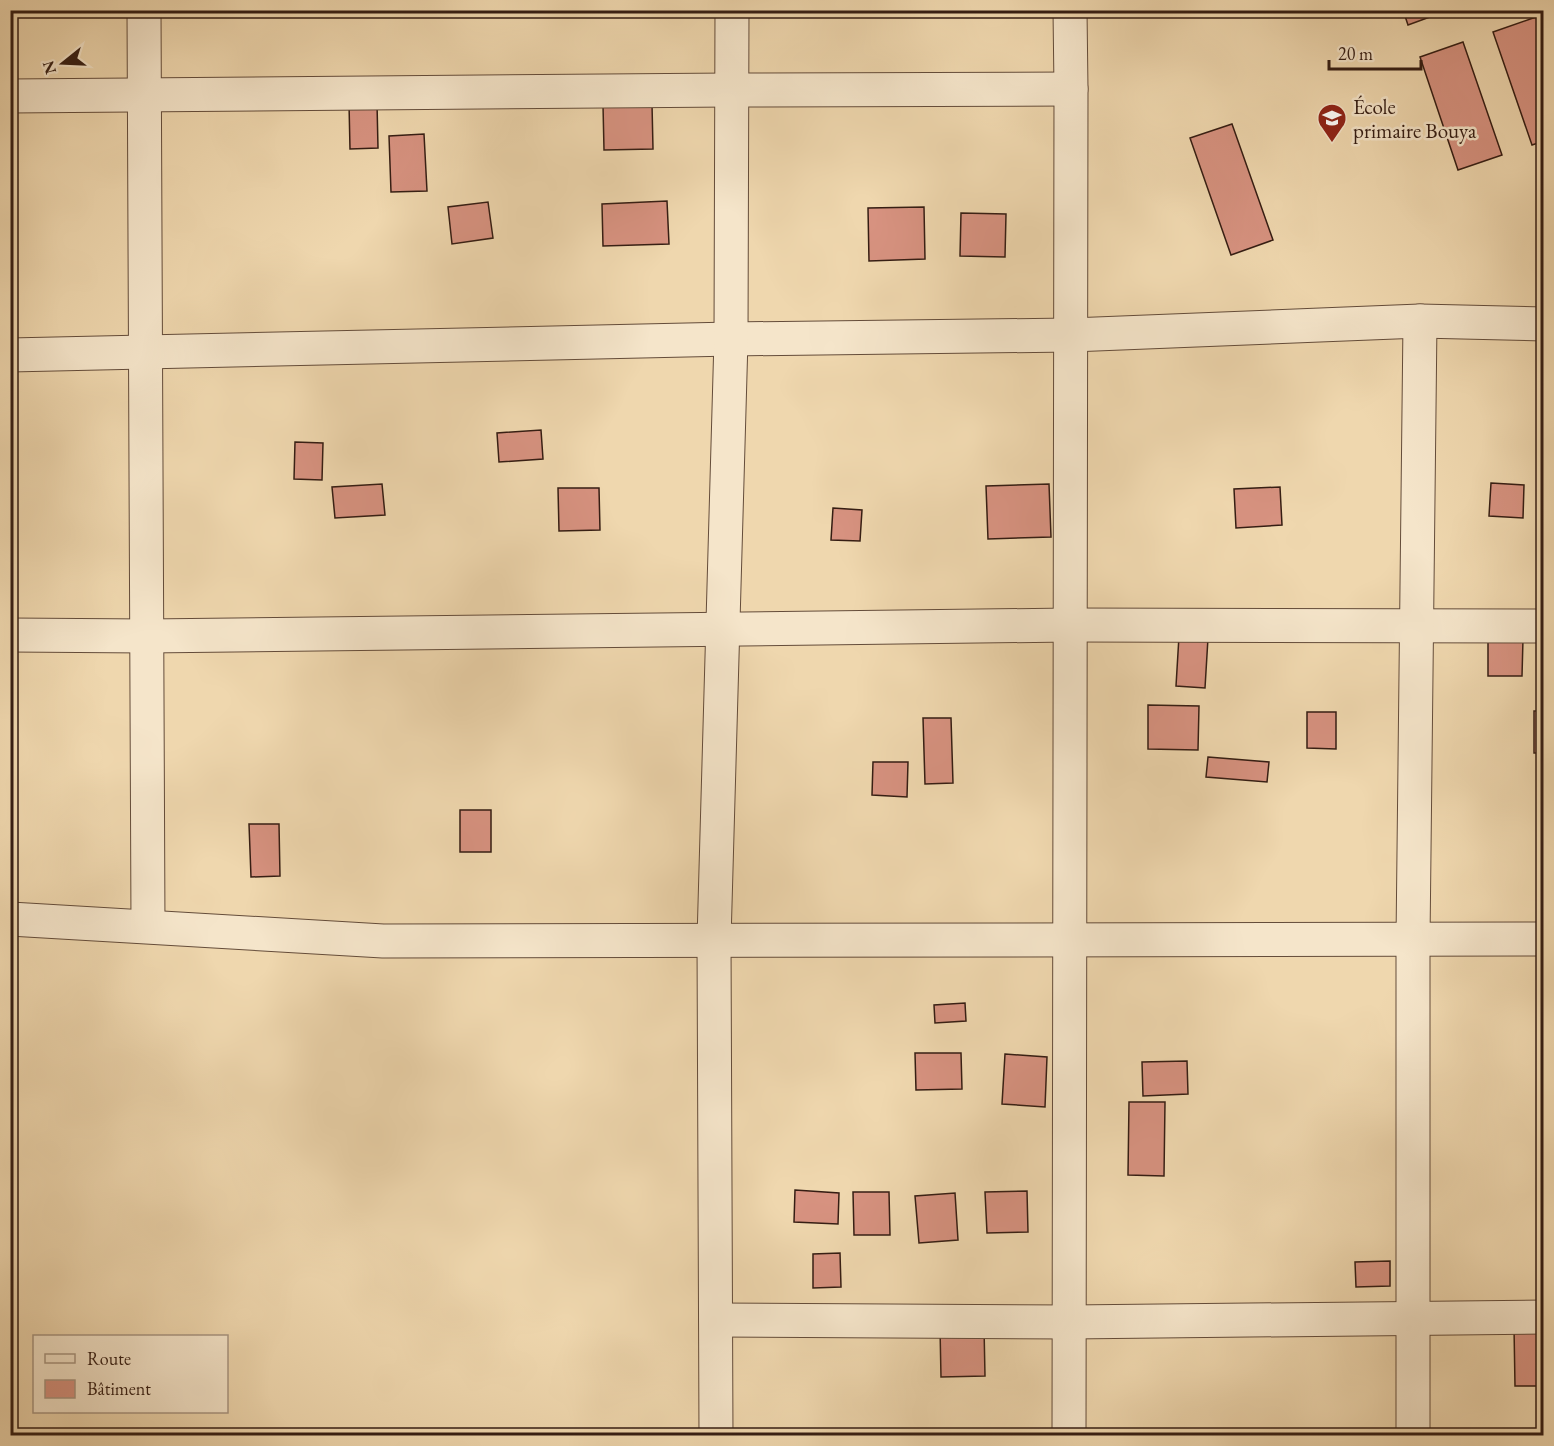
<svg xmlns="http://www.w3.org/2000/svg" width="1554" height="1446" viewBox="0 0 1554 1446" font-family="'EB Garamond',serif">
<style>
.building{fill:#d79280;stroke:#351d13;stroke-width:1.5}
.lines{fill:none;stroke-linecap:round;stroke-linejoin:round}
.street-casing{stroke:#644c3a;stroke-width:35}
.street{stroke:#f5e5ca;stroke-width:33}
.labels{text-anchor:middle;dominant-baseline:central;stroke-width:5;stroke-linejoin:round;paint-order:stroke}
.poi-label{font-size:21px;fill:#351d13;stroke:#f5e5ca;text-anchor:start}
</style>
<rect width="100%" height="100%" fill="#efd7ae"/>
<filter id="stains"><feTurbulence type="fractalNoise" baseFrequency=".00333" numOctaves="4"/><feColorMatrix values="0 0 0 0 .2 0 0 0 0 .09 0 0 0 0 .02 0 0 0 .5 -.17"/></filter>
<radialGradient id="worn" r=".72"><stop offset=".6" stop-color="#630" stop-opacity="0"/><stop offset="1" stop-color="#630" stop-opacity=".3"/></radialGradient>
<g class="building">
<path d="M1403 10H1449L1408 25Z"/>
<path d="M1536 17 1544 38V141L1532 145 1493 32Z"/>
<path d="M1463 42 1502 155 1458 170 1420 57Z"/>
<path d="M349 103H377L378 148 350 149Z"/>
<path d="M652 104 653 149 604 150 603 105Z"/>
<path d="M1232 124 1273 240 1231 255 1190 138Z"/>
<path d="M424 134 427 191 391 192 389 136Z"/>
<path d="M667 201 669 244 603 246 602 204Z"/>
<path d="M488 202 493 238 452 244 448 207Z"/>
<path d="M924 207 925 259 869 261 868 208Z"/>
<path d="M961 213 1006 214 1005 257 960 256Z"/>
<path d="M541 430 543 459 499 462 497 433Z"/>
<path d="M295 442 323 443 322 480 294 479Z"/>
<path d="M1491 483 1524 485 1523 518 1489 516Z"/>
<path d="M382 484 385 515 335 518 332 487Z"/>
<path d="M1049 484 1051 537 988 539 986 486Z"/>
<path d="M1280 487 1282 525 1236 528 1234 489Z"/>
<path d="M558 488H599L600 530 559 531Z"/>
<path d="M833 508 862 510 860 541 831 540Z"/>
<path d="M1179 636 1208 638 1205 688 1176 686Z"/>
<path d="M1488 639H1523L1522 676H1488Z"/>
<path d="M1148 705 1199 706 1198 750 1148 749Z"/>
<rect x="1534" y="711" width="10" height="42"/>
<path d="M1307 712H1336V749L1307 748Z"/>
<path d="M923 718H951L953 783 925 784Z"/>
<path d="M1208 757 1269 762 1267 782 1206 777Z"/>
<path d="M873 762H908L907 797 872 795Z"/>
<rect x="460" y="810" width="31" height="42"/>
<path d="M249 824H279L280 876 251 877Z"/>
<path d="M965 1003 966 1021 935 1023 934 1005Z"/>
<path d="M915 1053H961L962 1089 916 1090Z"/>
<path d="M1005 1054 1047 1057 1045 1107 1002 1104Z"/>
<path d="M1187 1061 1188 1094 1143 1096 1142 1062Z"/>
<path d="M1544 1099V1138H1539L1538 1100Z"/>
<path d="M1129 1102H1165L1164 1176 1128 1175Z"/>
<path d="M795 1190 839 1193 838 1224 794 1222Z"/>
<path d="M1027 1191 1028 1232 987 1233 985 1192Z"/>
<path d="M853 1192H889L890 1235H854Z"/>
<path d="M955 1193 958 1240 919 1243 915 1196Z"/>
<path d="M840 1253 841 1287 813 1288V1254Z"/>
<path d="M1390 1261V1286L1356 1287 1355 1262Z"/>
<path d="M984 1327 985 1376 941 1377 940 1328Z"/>
<path d="M1514 1327H1544V1386H1515Z"/>
</g>
<g class="lines">
<g class="street-casing">
<g id="street">
<path d="M144 10 148 926"/>
<path d="M10 96 731 90 1071 89"/>
<path d="M10 355 731 339 1071 335 1420 321 1544 324"/>
<path d="M10 635 147 636 1070 625 1544 626"/>
<path d="M10 919 383 941 1544 939"/>
<path d="M716 1320 1070 1322 1544 1317"/>
<path d="M716 1436 714 940 731 339 732 10"/>
<path d="M1069 1436 1071 89 1070 10"/>
<path d="M1413 1436V940L1420 321"/>
</g>
</g>
<use href="#street" class="street"/>
</g>
<defs>
<g id="school-pin" transform="scale(1.5)"><path d="M0 17L-7.5 6A9.5 9.5 0 1 1 7.5 6Z" fill="#8f2418" stroke="#f5e5ca"/><path d="M0-5L7-2L0 1L-7-2ZM-4 1L0 2.5L4 1V4Q0 6-4 4Z" fill="#fff"/></g>
</defs>
<g fill-rule="evenodd">
<use href="#school-pin" x="1332" y="118"/>
</g>
<g class="labels">
<g class="poi-label">
<text x="1353" y="106">École<tspan x="1353" dy="24">primaire Bouya</tspan></text>
</g>
</g>
<rect width="1554" height="1446" fill="none" stroke="#efd7ae" stroke-width="36"/>
<rect x="12" y="12" width="1530" height="1422" fill="none" stroke="#351d13" stroke-width="3"/>
<rect x="18" y="18" width="1518" height="1410" fill="none" stroke="#351d13" stroke-width="1.5"/>
<rect x="33" y="1335" width="195" height="78" fill="#f5e5ca" stroke="#a89581" stroke-width="1.5"/>
<rect x="45" y="1354" width="30" height="9" fill="#f5e5ca" stroke="#a89581" stroke-width="1.5"/>
<text x="87" y="1365" font-size="18" fill="#351d13">Route</text>
<rect x="45" y="1380" width="30" height="18" fill="#d79280" stroke="#a89581" stroke-width="1.5"/>
<text x="87" y="1395" font-size="18" fill="#351d13">Bâtiment</text>
<g transform="translate(63 63) rotate(252)" stroke="#f5e5ca" stroke-width="4.5" paint-order="stroke">
<path d="M0-4.5L10 22L0 15L-10 22Z" fill="#351d13"/>
<text y="-9" font-size="16" font-weight="bold" text-anchor="middle" fill="#351d13">N</text>
</g>
<path d="M1329 60v9h92v-9" fill="none" stroke="#351d13" stroke-width="3"/>
<text x="1338" y="60" font-size="18" fill="#351d13" stroke="#f5e5ca" stroke-width="4.5" paint-order="stroke">20 m</text>
<rect width="100%" height="100%" filter="url(#stains)"/>
<rect width="100%" height="100%" fill="url(#worn)"/>
</svg>
